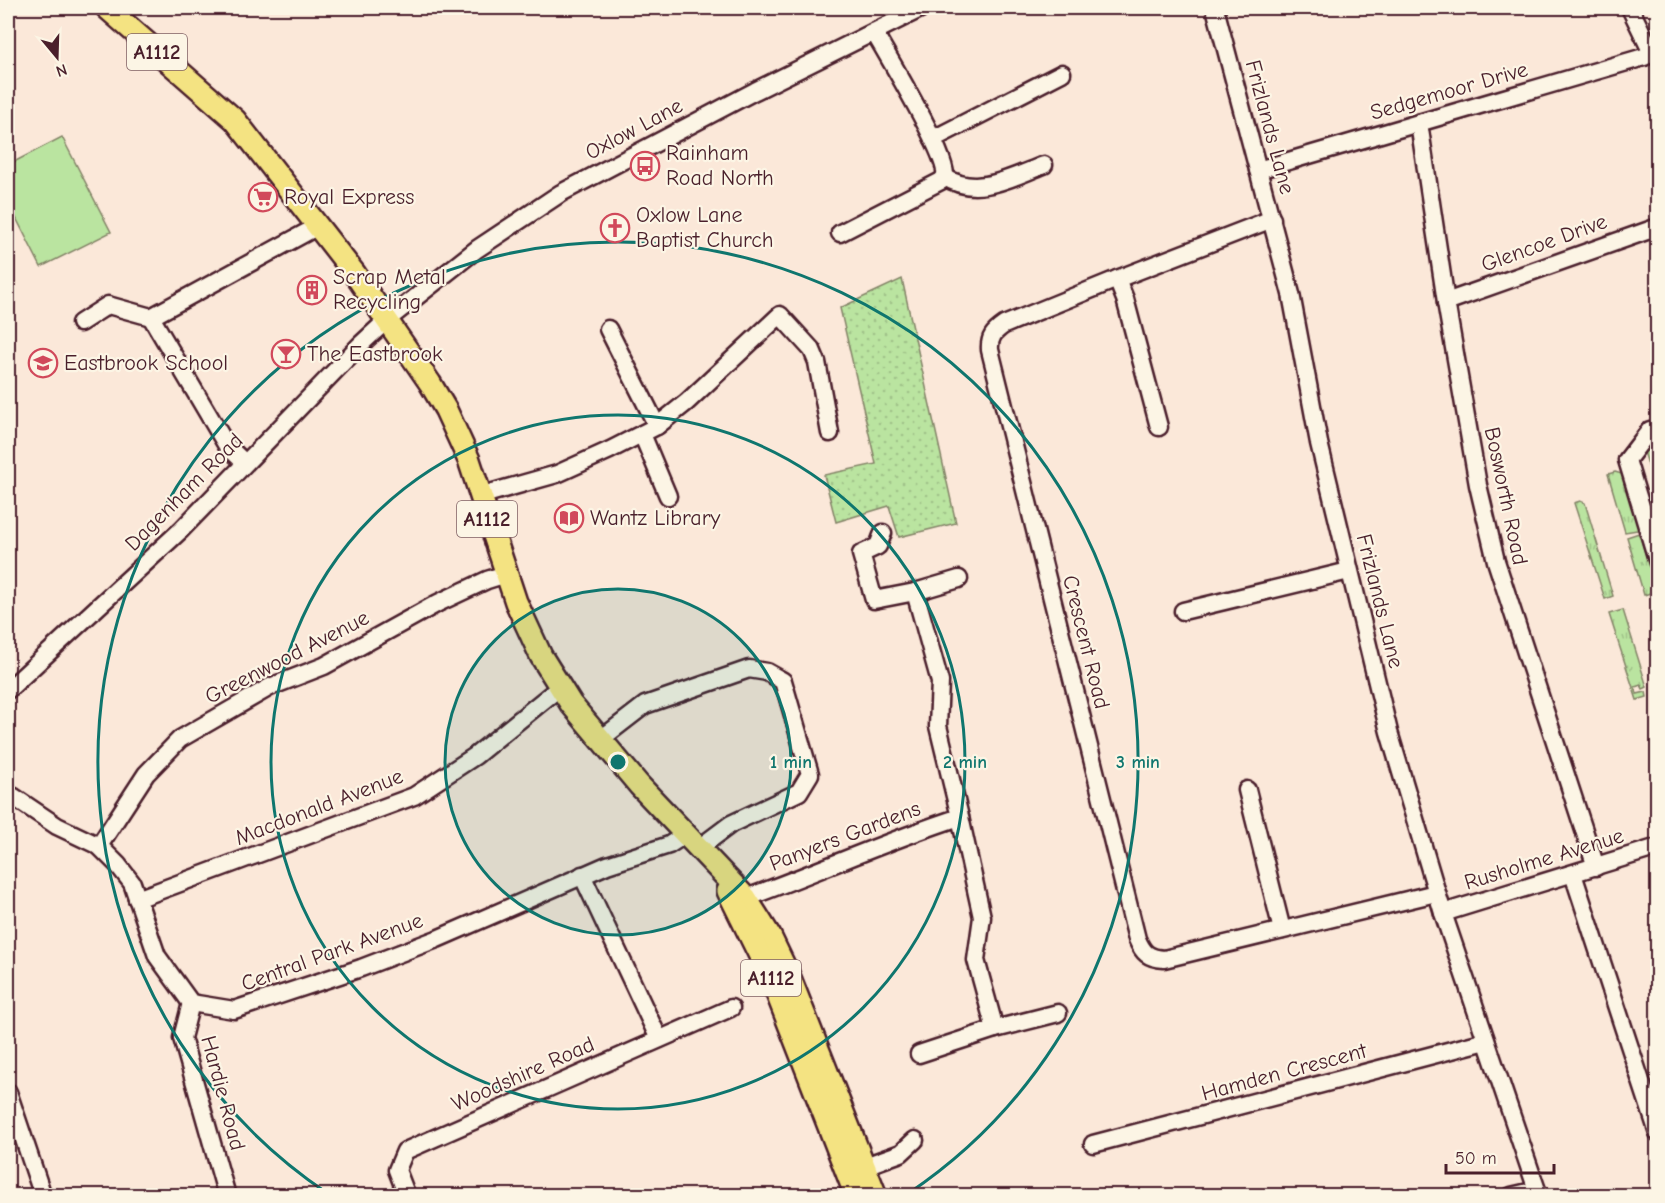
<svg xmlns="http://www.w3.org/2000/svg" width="1665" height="1203" viewBox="0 0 1665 1203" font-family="'Comic Neue',sans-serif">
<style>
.grass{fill:url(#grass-tufts);stroke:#828266;stroke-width:1.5}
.garden{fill:url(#garden-dots);stroke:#828266;stroke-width:1.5}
.pitch{fill:#bae4a0;stroke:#828266;stroke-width:1.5}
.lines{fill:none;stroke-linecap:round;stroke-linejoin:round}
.minor-casing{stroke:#4a1f2b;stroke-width:21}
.major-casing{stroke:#4a1f2b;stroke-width:26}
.minor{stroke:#fcf5e5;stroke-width:16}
.major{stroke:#f4e382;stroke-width:21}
.ring{fill:none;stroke:#0f766e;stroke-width:3}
.labels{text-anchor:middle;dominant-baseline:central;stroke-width:4.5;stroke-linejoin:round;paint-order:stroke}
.shield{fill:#fcf5e5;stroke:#7f5f63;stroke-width:1.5}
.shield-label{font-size:21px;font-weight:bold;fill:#4a1f2b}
.street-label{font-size:22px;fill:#4a1f2b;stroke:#fcf5e5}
.poi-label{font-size:22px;fill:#4a1f2b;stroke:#fcf5e5;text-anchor:start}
.centre{fill:#0f766e;stroke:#fcf5e5;stroke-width:3}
.ring-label{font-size:18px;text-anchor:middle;font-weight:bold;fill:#0f766e;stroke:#fcf5e5;stroke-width:4.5;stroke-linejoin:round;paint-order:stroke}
</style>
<defs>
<pattern id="grass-tufts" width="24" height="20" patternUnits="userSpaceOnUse" patternTransform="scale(1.5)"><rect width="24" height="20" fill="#bae4a0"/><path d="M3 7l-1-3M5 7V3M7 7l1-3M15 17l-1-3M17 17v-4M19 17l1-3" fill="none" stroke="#a1c38a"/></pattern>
<pattern id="garden-dots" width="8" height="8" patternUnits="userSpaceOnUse" patternTransform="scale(1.5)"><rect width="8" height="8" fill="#bae4a0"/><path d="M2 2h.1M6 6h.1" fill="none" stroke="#a1c38a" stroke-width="1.8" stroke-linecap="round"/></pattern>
</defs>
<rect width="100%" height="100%" fill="#fbe8d9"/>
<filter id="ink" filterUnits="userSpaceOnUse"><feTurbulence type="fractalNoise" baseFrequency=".0167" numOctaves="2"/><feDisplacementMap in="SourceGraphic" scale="12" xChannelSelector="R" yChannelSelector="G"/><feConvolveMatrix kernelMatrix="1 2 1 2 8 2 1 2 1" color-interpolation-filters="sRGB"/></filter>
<g filter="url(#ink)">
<g class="grass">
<path d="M1657 433V495L1643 448Z"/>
<path d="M1615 472 1622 474 1638 528 1637 530 1625 532 1608 474Z"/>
<path d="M1580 501 1585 503 1613 596 1605 599 1574 503Z"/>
<path d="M1639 533 1657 591 1644 595 1627 537Z"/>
<path d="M1623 610 1647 687 1643 689 1641 685 1635 687 1637 694 1646 692 1647 697 1637 700 1609 614Z"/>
</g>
<path class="garden" d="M902 279 956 523 899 537 889 506 836 522 824 475 876 464 840 308Z"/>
<path class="pitch" d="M62 137 111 232 41 267 8 202V165Z"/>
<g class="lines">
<g class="minor-casing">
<g id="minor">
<path d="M1215 8 1291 294 1319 443 1389 732 1443 913 1539 1196"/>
<path d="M1630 8 1652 53 1658 58"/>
<path d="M874 32C887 55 949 157 945 177"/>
<path d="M1419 123 1446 302 1478 485 1496 561 1596 867"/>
<path d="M933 139 1062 73"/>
<path d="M1258 170 1644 57 1652 53"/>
<path d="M945 177C976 198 1012 177 1044 165"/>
<path d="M1272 219 1117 279 1004 325C994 332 989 337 990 350L1137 939C1143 953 1148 958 1164 959L1436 893"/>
<path d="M840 233 941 181 945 177"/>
<path d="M1117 279 1125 299 1159 427"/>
<path d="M1446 302 1658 227"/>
<path d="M80 323 108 305 151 317"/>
<path d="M608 329 657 426"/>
<path d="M1650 430 1627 460 1658 563"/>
<path d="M642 434 668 496"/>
<path d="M245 463 227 446 151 317 318 226"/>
<path d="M479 496 557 474 610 450 657 426 687 402 780 315 812 350 817 362 830 433"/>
<path d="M915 592 959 579"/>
<path d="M1183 611 1349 571"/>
<path d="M8 690 181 530 360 345 387 320 477 249 561 193 755 91 922 8"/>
<path d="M601 739 645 705 749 669 767 672 783 681 810 774 799 792 731 824 699 848"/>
<path d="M1247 790 1282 930"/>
<path d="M8 794 14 797 57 826 99 846 118 865 132 883 157 956 191 1003 234 1010 361 968 437 939 607 865 669 845 686 834"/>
<path d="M960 817 982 917 976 960 995 1029 1058 1013"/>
<path d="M99 846 146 774 180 739 270 687 324 666 438 603 487 580 506 574"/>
<path d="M1573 874 1658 1133"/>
<path d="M582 875 659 1039"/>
<path d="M746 898C818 872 888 840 960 817L938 726 940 682 915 592 874 600 861 554 878 546 883 533"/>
<path d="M137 899 414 796 475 756 560 687"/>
<path d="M1443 913 1658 847"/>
<path d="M191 1003 182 1038 227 1196"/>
<path d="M919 1054 995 1029"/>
<path d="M8 1092 43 1196"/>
<path d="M1093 1144 1486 1041"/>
<path d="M865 1166 901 1153 915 1140"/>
<path d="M407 1196 397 1170 405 1151 731 1008"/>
<path d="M1511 1196 1537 1190"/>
</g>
</g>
<g class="major-casing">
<g id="major">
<path d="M107 8 235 120 355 274 430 383 446 410 469 460 516 602 541 656 571 704 639 785 746 898 770 936 790 978 876 1196"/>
<path d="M728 891 771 978 856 1196"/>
</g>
</g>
<use href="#minor" class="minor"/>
<use href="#major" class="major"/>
</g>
</g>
<circle cx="618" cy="762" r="173" fill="#0f766e" fill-opacity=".12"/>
<g class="ring">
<circle cx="618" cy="762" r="173"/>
<circle cx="618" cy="762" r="347"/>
<path d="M327 1193A520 520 0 1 1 909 1193"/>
</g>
<defs>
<g id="bus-ring" transform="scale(1.5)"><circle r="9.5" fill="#fcf5e5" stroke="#d1495b" stroke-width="1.5"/><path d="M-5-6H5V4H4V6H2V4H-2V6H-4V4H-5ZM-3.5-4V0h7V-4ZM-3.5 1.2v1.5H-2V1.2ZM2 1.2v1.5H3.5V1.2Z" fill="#d1495b"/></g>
<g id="supermarket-ring" transform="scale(1.5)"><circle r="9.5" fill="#fcf5e5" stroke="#d1495b" stroke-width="1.5"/><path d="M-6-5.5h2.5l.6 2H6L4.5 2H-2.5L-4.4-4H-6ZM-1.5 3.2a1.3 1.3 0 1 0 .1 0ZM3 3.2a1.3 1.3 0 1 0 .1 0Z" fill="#d1495b"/></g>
<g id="church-ring" transform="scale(1.5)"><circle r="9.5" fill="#fcf5e5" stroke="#d1495b" stroke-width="1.5"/><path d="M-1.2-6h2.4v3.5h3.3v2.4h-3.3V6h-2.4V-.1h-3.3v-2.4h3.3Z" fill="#d1495b"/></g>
<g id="building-ring" transform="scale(1.5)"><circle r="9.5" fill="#fcf5e5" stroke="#d1495b" stroke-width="1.5"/><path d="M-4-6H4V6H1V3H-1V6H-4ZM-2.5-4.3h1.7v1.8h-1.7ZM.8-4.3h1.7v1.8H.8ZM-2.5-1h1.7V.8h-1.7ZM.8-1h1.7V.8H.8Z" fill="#d1495b"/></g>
<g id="bar-ring" transform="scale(1.5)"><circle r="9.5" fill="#fcf5e5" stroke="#d1495b" stroke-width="1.5"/><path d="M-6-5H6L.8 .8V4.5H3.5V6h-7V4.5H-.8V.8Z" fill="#d1495b"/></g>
<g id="school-ring" transform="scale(1.5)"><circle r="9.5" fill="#fcf5e5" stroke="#d1495b" stroke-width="1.5"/><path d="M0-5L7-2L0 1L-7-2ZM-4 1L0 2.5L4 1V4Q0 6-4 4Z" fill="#d1495b"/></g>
<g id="library-ring" transform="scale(1.5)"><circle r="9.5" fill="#fcf5e5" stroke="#d1495b" stroke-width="1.5"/><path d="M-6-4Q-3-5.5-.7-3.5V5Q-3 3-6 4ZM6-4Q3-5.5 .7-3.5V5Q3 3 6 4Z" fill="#d1495b"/></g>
</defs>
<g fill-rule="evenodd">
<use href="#bus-ring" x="645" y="166"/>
<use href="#supermarket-ring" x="263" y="197"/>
<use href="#church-ring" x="615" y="228"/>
<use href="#building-ring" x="312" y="290"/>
<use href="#bar-ring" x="286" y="354"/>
<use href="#school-ring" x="43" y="363"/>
<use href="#library-ring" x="569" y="518"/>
</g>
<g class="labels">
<g class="shield">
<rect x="127" y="34" width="60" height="36" rx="4.5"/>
<rect x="457" y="501" width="60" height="36" rx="4.5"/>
<rect x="741" y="960" width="60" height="36" rx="4.5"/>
</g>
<g class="shield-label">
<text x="157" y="52">A1112</text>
<text x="487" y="519">A1112</text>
<text x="771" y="978">A1112</text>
</g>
<g class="street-label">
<text transform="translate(1449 91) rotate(-16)">Sedgemoor Drive</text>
<text transform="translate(1270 127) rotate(75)">Frizlands Lane</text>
<text transform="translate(634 129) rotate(-28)">Oxlow Lane</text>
<text transform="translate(1544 243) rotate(-20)">Glencoe Drive</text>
<text transform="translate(184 492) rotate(-45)">Dagenham Road</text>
<text transform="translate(1506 496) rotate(78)">Bosworth Road</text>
<text transform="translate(1380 601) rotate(76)">Frizlands Lane</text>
<text transform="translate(1086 642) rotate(76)">Crescent Road</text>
<text transform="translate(287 657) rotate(-27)">Greenwood Avenue</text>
<text transform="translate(319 807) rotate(-21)">Macdonald Avenue</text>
<text transform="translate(845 836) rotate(-21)">Panyers Gardens</text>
<text transform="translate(1544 859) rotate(-17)">Rusholme Avenue</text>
<text transform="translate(332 952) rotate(-20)">Central Park Avenue</text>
<text transform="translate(1284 1072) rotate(-15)">Hamden Crescent</text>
<text transform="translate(523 1074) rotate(-24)">Woodshire Road</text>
<text transform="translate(223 1093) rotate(75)">Hardie Road</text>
</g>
<g class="poi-label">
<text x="666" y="153">Rainham<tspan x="666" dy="25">Road North</tspan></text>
<text x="284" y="197">Royal Express</text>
<text x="636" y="215">Oxlow Lane<tspan x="636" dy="25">Baptist Church</tspan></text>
<text x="333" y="277">Scrap Metal<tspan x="333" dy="25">Recycling</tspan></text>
<text x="307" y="354">The Eastbrook</text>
<text x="64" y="363">Eastbrook School</text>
<text x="590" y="518">Wantz Library</text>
</g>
</g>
<circle cx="618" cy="762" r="9" class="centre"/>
<g class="ring-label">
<text x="791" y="768">1 min</text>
<text x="965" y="768">2 min</text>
<text x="1138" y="768">3 min</text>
</g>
<rect width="1665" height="1203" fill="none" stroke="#fcf5e5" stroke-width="30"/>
<rect x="15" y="15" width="1635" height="1173" fill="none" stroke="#4a1f2b" stroke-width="2" filter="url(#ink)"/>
<g transform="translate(57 57) rotate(161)" stroke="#fcf5e5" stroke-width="4.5" paint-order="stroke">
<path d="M0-4.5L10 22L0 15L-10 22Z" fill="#4a1f2b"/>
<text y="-9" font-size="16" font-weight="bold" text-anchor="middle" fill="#4a1f2b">N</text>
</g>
<path d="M1446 1164v9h108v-9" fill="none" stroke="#4a1f2b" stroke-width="3"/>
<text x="1455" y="1164" font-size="18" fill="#4a1f2b" stroke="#fcf5e5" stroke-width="4.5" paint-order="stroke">50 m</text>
</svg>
